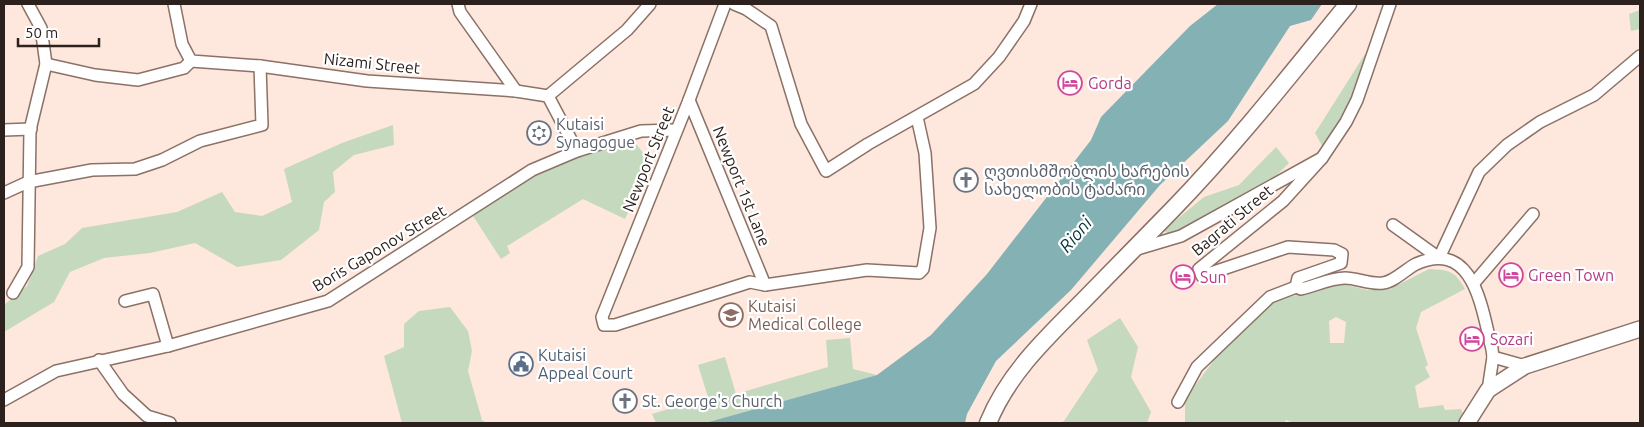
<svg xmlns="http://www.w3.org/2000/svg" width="1644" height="427" viewBox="0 0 1644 427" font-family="Ubuntu,'Noto Sans Georgian',sans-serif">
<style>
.green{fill:#c5d9bf;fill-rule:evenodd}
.water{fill:#84b2b4}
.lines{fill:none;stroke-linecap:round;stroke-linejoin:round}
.minor-casing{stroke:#8b7166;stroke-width:14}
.tertiary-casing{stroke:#8b7166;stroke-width:18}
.secondary-casing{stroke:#8b7166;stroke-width:19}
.minor{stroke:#fff;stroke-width:11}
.tertiary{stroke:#fff;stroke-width:15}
.secondary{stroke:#fff;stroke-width:16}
.labels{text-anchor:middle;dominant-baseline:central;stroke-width:4.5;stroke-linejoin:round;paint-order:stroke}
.street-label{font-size:16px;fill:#2c211d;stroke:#fff}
.hotel-label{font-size:16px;fill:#b23c85;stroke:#fff;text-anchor:start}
.worship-label{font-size:16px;fill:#5b616d;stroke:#fff;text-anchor:start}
.education-label{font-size:16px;fill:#785e54;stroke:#fff;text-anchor:start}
.service-label{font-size:16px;fill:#4e5e75;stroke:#fff;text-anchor:start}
.water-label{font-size:18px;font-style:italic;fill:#043335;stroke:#fff}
</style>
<rect width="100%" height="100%" fill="#fee7dd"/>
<g class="green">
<path d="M1640 10V29L1631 31 1629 14Z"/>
<path d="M1365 54 1370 62 1352 109 1325 151 1315 133Z"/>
<path d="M393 125 394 145 354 155 333 172 335 192 324 202 319 230 281 260 237 267 195 243 150 253 104 258 70 272 54 302 4 332V305L27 286 38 256 65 244 82 228 177 212 222 192 235 212 262 216 292 202 284 169 342 143Z"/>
<path d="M633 140 651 163 625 219 583 199 507 246 510 253 501 259 473 216 536 172 598 148Z"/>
<path d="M1276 147 1289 163 1261 191 1169 236 1164 230 1204 197 1239 185Z"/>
<path d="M1429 269C1450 270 1455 271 1465 289L1421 312 1416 328 1428 365 1425 367 1430 377 1415 386 1419 408 1443 405 1445 410 1461 409 1465 419 1462 423H1294L1286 420 1284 423H1185V399L1220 352 1253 316 1280 299 1342 284 1367 290 1390 289ZM1336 317 1346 322 1344 343H1330L1329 321Z"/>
<path d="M450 307 468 331 472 351 468 371 482 420 486 423H402L384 356 404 347V324L419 311Z"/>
<path d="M1120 318 1138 347 1131 377 1151 412 1147 423H1060L1064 421 1098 370 1087 340Z"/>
<path d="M850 338 853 369 877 375 705 423H656L652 414 708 397 698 365 725 357 736 394 828 367 826 340Z"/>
</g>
<path class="water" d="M1218 4H1322L1311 20 1290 26 1228 121 1160 185 1071 290 996 361 967 414 965 423H705L877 375 931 335 987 274 1091 140 1101 117 1190 26Z"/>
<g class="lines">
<g class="minor-casing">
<g id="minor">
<path d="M174 4 182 44 191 61 260 66 367 81 516 91 548 96"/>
<path d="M458 4 460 12 516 91"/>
<path d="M725 4 689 100 602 317 604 325H615L750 282 765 285 867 270 919 273 923 269 930 228 925 153 917 117"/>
<path d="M734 4 746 9 771 26 801 124 826 171 868 144 974 84 999 57 1024 21 1031 4"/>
<path d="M46 64 95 75 138 80 184 68 191 61"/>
<path d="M548 96 627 30 650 4"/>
<path d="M548 96 577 151"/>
<path d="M689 100 765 285"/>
<path d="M4 130 31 129"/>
<path d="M1322 158 1283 201 1199 269 1202 276 1288 247 1334 250 1342 254 1341 263 1298 278 1296 287 1301 289C1314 286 1331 278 1345 278 1357 278 1371 285 1383 283 1394 282 1406 269 1416 264 1475 238 1482 311 1492 349L1493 357 1488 390"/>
<path d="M4 193 28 182 92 170 135 169 162 160 200 141 262 125 260 66"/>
<path d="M1393 225 1439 258"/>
<path d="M1134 250 1181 236 1322 158 1346 122 1357 100 1390 4"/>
<path d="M1439 258 1479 172 1507 145 1540 122 1594 95 1640 56"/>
<path d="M1474 283 1533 214"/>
<path d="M13 293 28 267 30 130 46 64 41 28 28 4"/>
<path d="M125 301 153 294 168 346"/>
<path d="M1493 357 1525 366"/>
<path d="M99 360 123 394 147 416 170 423"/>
<path d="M4 400 56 371 168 346 328 301 532 170 577 151 641 131 676 130"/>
<path d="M1178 402 1197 367 1223 342 1270 297 1296 287"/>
</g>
</g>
<g class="tertiary-casing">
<path id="tertiary" d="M1467 423 1488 390 1525 366 1640 329"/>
</g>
<g class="secondary-casing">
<path id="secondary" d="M988 423C1008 374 1045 339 1082 302 1112 271 1142 241 1172 210 1235 145 1291 74 1348 4"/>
</g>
<use href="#minor" class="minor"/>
<use href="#tertiary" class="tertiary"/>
<use href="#secondary" class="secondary"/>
</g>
<defs>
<g id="hotel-ring" transform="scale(1.25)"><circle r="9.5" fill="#fff" stroke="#d1479c" stroke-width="1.5"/><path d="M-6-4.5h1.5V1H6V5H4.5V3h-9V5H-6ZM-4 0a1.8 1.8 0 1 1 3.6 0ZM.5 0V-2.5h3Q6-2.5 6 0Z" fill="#d1479c"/></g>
<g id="synagogue-ring" transform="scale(1.25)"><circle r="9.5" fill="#fff" stroke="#6b7280" stroke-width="1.5"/><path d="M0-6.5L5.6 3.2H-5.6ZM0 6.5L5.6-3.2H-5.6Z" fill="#6b7280"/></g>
<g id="church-ring" transform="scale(1.25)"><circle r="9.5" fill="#fff" stroke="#6b7280" stroke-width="1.5"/><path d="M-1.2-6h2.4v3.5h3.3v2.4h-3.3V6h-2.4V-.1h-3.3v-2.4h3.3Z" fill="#6b7280"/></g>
<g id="university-ring" transform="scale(1.25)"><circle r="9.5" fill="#fff" stroke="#8d6e63" stroke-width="1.5"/><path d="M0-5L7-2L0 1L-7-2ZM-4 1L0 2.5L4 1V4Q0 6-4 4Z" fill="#8d6e63"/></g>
<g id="civic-ring" transform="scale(1.25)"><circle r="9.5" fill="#fff" stroke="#5c6f8a" stroke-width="1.5"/><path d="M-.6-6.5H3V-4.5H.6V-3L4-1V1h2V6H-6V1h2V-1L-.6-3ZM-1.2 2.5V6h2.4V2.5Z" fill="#5c6f8a"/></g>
</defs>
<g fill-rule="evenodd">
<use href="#hotel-ring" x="1070" y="83"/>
<use href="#synagogue-ring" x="539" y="133"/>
<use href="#church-ring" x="966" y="180"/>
<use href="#hotel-ring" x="1511" y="275"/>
<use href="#hotel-ring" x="1183" y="277"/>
<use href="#university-ring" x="731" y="315"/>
<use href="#hotel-ring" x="1472" y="339"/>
<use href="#civic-ring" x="521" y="364"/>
<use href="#church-ring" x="625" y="401"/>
</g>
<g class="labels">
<g class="street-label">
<text transform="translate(372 63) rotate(6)">Nizami Street</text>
<text transform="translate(648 159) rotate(-68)">Newport Street</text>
<text transform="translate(742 186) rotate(68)">Newport 1st Lane</text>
<text transform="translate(1232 220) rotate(-40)">Bagrati Street</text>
<text transform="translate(379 248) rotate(-31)">Boris Gaponov Street</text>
</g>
<g class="hotel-label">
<text x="1088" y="83">Gorda</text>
<text x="1528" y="275">Green Town</text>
<text x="1200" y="277">Sun</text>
<text x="1490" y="339">Sozari</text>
</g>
<g class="worship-label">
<text x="556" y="124">Kutaisi<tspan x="556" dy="18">Synagogue</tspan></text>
<text x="984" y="171">ღვთისმშობლის ხარების<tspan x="984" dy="18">სახელობის ტაძარი</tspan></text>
<text x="642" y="401">St. George's Church</text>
</g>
<g class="education-label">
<text x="748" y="306">Kutaisi<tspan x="748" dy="18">Medical College</tspan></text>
</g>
<g class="service-label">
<text x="538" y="355">Kutaisi<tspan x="538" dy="18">Appeal Court</tspan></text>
</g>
<g class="water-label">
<text transform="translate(1075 234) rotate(-50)">Rioni</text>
</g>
</g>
<rect width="1644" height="427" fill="none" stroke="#2c211d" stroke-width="10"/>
<path d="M18 38v8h81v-8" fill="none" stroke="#2c211d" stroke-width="2.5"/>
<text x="25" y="38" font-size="15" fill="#2c211d" stroke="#ffffff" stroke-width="4" paint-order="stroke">50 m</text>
</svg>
